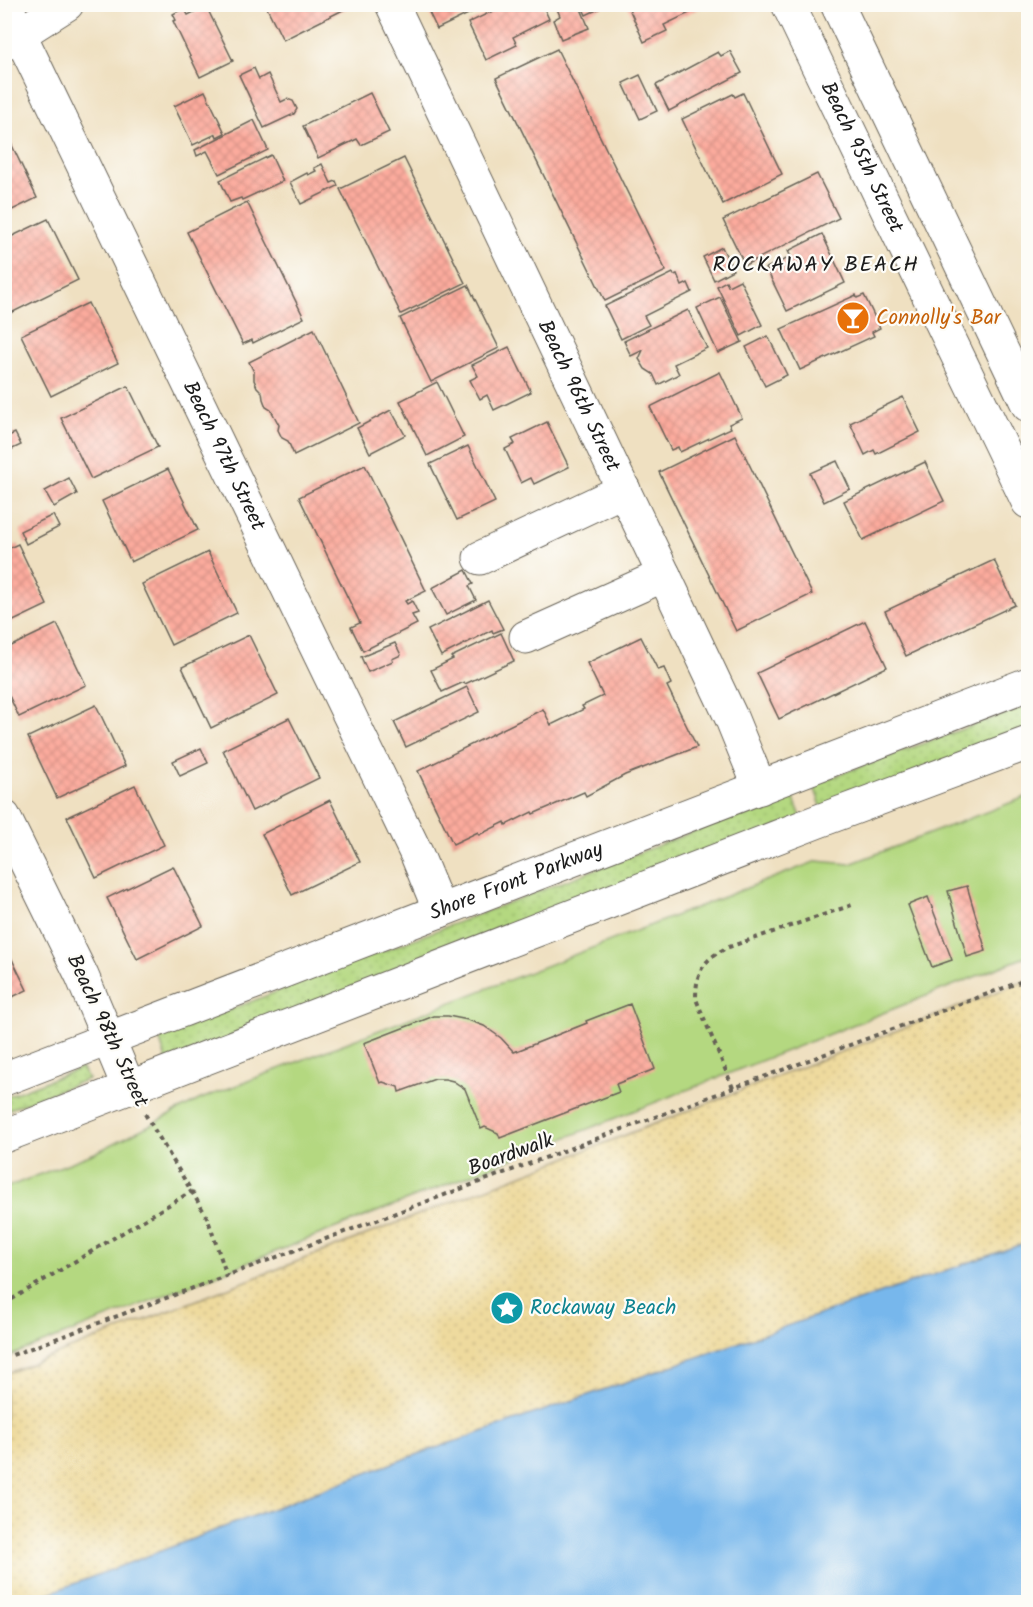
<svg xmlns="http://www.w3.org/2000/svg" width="1033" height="1607" viewBox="0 0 1033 1607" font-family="Kalam,sans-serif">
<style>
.grass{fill:url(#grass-dots);stroke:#687a4e;stroke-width:1.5}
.sand{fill:url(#sand-dots);stroke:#857b5d;stroke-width:1.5}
.green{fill:#b4d880;stroke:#687a4e;stroke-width:1.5}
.water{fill:#77b7ec;stroke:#4a6a84;stroke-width:1.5}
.building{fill:url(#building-cross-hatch)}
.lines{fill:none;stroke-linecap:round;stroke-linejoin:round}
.minor-casing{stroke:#666156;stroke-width:35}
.path{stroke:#666156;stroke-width:4;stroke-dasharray:4.5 4.5;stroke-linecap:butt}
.minor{stroke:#fff;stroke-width:33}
.labels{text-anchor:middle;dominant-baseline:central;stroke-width:4.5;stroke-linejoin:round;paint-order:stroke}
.street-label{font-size:21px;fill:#1c1c1c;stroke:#fdfcf7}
.food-label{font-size:21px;fill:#c56008;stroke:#fdfcf7;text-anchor:start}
.culture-label{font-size:21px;fill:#0d838f;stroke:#fdfcf7;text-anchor:start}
.neighbourhood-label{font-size:22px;letter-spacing:1.5px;fill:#1c1c1c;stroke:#fdfcf7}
</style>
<defs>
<pattern id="grass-dots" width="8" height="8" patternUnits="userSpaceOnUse" patternTransform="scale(1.5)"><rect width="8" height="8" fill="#b4d880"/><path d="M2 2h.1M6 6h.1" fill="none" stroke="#9ab96e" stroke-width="1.8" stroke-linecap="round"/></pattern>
<pattern id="sand-dots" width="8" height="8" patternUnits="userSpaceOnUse" patternTransform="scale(1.5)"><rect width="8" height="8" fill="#eeda9e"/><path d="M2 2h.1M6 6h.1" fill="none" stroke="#ccba88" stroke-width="1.8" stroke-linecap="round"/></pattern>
<pattern id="building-cross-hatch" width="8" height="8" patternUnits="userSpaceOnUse" patternTransform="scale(1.5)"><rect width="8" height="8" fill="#fcab9d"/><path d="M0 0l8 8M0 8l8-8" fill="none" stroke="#d79387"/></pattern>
</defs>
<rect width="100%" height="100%" fill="#fdfcf7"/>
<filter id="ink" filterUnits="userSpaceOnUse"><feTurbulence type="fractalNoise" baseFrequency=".0167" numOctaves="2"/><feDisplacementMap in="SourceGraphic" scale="12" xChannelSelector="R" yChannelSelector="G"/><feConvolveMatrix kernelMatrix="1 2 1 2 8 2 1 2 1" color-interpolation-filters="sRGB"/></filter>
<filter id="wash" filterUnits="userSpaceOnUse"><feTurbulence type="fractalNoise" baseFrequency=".008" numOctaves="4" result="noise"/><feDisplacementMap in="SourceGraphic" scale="24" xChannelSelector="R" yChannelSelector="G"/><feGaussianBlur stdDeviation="1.35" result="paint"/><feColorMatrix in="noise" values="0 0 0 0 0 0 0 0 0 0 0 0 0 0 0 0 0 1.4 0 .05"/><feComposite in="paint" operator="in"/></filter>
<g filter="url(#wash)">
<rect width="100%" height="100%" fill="#efe0c1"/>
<g class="grass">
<path d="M1028 705V733L823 811 813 784Z"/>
<path d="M792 794 802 819 167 1063 159 1037Z"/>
<path d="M81 1068 88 1079 5 1111V1097Z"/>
</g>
<path class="sand" d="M1028 980V1242L393 1463 26 1602H5V1374Z"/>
<path class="green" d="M1028 796V956L5 1358V1188L95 1153 201 1099 817 861 850 864Z"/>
<path class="water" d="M1028 1242V1602H26L393 1463Z"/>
<g id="blocks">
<g class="building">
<path d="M265 4H355L283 40Z"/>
<path d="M425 4H489L437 29Z"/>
<path d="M507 4H542L549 19 513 37 517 45 486 60 468 23Z"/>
<path d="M555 4H579L589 28 561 39 553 20 560 16Z"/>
<path d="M581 4H609L586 15Z"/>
<path d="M627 4H708L664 25 667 31 644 42Z"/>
<path d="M206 6 233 61 200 77 173 21 176 20 173 14 184 8 188 15Z"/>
<path d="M557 49 666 271 605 301 496 78Z"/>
<path d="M730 51 742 73 669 111 656 85 718 52 721 56Z"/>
<path d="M254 68 259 79 268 74 281 102 287 99 293 101 297 109 294 114 264 128 239 75Z"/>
<path d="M640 75 657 111 640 119 623 83Z"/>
<path d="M205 91 225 133 217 137 216 134 193 145 174 106Z"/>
<path d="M370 93 389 132 361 145 357 139 318 158 303 126Z"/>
<path d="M743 93 782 174 723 204 682 119 733 94 735 97Z"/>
<path d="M254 120 268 150 219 174 207 151 197 156 195 150Z"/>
<path d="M8 137 37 198 4 214V138Z"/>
<path d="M271 155 283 181 242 200 241 198 230 202 220 180Z"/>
<path d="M404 158 465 283 401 314 340 189Z"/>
<path d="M322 164 331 183 336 181 338 186 301 204 290 182 307 173 308 175 316 171 314 168Z"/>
<path d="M817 174 839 218 745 265 723 220Z"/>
<path d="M247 202 304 318 253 343 252 340 243 344 187 232Z"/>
<path d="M48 219 78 280 11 313 4 300V240Z"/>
<path d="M822 234 845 283 787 311 766 268 791 257 788 251Z"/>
<path d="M722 247 733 270 714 280 703 257Z"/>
<path d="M673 273 674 275 677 274 682 286 688 283 692 292 644 316 649 325 621 339 605 306Z"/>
<path d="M740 280 762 325 741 336 717 286 726 281 728 286Z"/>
<path d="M468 285 499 348 431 382 400 318Z"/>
<path d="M856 295 857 298 864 295 880 328 872 332 874 336 800 370 781 329Z"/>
<path d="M720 297 742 342 718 353 697 308Z"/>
<path d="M88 303 118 363 51 396 21 335Z"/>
<path d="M688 310 707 348 674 364 679 374 658 385 653 374 645 369 639 359 643 350 631 356 624 341Z"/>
<path d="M314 329 359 423 294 455 288 441 282 438 278 430 279 425 271 410 266 407 263 399 262 392 257 387 254 380V372L249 362Z"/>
<path d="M768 336 787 375 765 386 746 347Z"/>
<path d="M509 347 531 392 494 410 487 395 480 399 470 380 478 376 472 365Z"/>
<path d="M720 372 742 418 729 424 731 428 680 452 678 447 671 450 650 407Z"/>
<path d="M437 382 464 437 427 456 400 401Z"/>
<path d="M128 386 158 447 91 479 61 418Z"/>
<path d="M903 397 920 432 876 454 874 450 865 455 850 423Z"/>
<path d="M391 410 405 435 370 453 357 428Z"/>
<path d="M547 422 569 467 534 484 531 478 521 483 505 449 515 444 512 439Z"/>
<path d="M15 433 21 445 4 453V438Z"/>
<path d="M735 435 812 594 736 631 659 472Z"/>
<path d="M468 446 495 502 457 520 430 464Z"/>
<path d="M837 461 850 489 824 502 810 473Z"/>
<path d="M925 462 944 501 863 540 844 501Z"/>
<path d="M365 465 426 591 405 601 407 604 412 601 418 613 412 615 417 624 363 651 351 627 360 623 299 497Z"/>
<path d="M168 469 198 530 131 562 102 501Z"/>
<path d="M69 478 77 494 54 507 45 491Z"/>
<path d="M53 515 59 527 26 544 20 531Z"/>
<path d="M18 544 47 605 5 625V550Z"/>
<path d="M208 552 237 613 171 645 142 584Z"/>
<path d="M994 560 1015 605 906 656 885 611Z"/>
<path d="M466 570 473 584 469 586 476 600 446 615 432 588Z"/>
<path d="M488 600 503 629 493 633 492 630 441 656 428 630Z"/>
<path d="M865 621 887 667 779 719 757 673Z"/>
<path d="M57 624 86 685 19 717 5 687V649Z"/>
<path d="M501 633 514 661 465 684 464 682 442 692 431 670 453 659 451 657Z"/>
<path d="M249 635 278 695 211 728 182 667Z"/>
<path d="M641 637 658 670 664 668 671 684 667 686 697 747 625 775 586 796 584 792 533 814 532 812 506 825 505 822 479 835 478 832 453 844 418 771 543 709 551 725 584 709 582 706 603 696 587 663Z"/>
<path d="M395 643 401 655 392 659 393 661 368 672 361 657Z"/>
<path d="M467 687 479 712 406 747 394 722Z"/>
<path d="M96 705 125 766 57 798 28 737Z"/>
<path d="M289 718 319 778 252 811 223 750Z"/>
<path d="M201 748 208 763 180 776 173 761Z"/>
<path d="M135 785 164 845 96 878 67 817Z"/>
<path d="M330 800 360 862 292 895 262 834Z"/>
<path d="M173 866 203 926 137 959 107 898Z"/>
<path d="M967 886 986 951 967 957 948 891Z"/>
<path d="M928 897 952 960 932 967 908 905Z"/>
<path d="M4 943 27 990 4 1001Z"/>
<path d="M630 1004 655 1069 616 1084 619 1092 500 1138 498 1133 485 1127 481 1129 465 1089 453 1081 445 1079H435L399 1092 398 1087 383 1082 380 1083 364 1043 434 1016H448L468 1020 484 1026 501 1038 514 1052 587 1023 586 1021Z"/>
</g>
</g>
</g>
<g filter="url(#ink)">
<use href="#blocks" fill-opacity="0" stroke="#666156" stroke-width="1.5"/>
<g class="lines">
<g class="minor-casing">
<g id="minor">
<path id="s1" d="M5 4 417 855 440 911"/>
<path id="s2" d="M392 4 664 575 731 717 760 788"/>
<path id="s3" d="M788 4 1028 502"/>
<path d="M837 4 1028 405"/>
<path d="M4 44 67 4"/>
<path d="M480 558 624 490"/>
<path d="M526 637 664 575"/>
<path d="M4 817 82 976 129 1088"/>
<path id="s4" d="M4 1079 1028 684"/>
<path d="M4 1136 816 822 1028 743"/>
</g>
</g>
<g class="path">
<path d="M733 1088 696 999C696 972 702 961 726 948L852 905"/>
<path d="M145 1114 207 1217 227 1276"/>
<path d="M4 1304 192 1191"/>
<path d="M4 1358 1028 979"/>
</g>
<use href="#minor" class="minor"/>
</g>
</g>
<defs>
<g id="bar-disc" transform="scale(1.725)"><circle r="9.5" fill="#e8710a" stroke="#fdfcf7"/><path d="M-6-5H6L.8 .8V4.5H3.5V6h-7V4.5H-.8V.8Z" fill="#fff"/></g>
<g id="sight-disc" transform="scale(1.725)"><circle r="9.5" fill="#0f9aa8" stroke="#fdfcf7"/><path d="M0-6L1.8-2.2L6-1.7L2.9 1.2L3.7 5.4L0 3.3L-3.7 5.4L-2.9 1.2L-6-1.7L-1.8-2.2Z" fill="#fff"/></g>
</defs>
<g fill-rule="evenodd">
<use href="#bar-disc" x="853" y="318"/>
<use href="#sight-disc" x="507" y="1308"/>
</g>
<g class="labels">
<g class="street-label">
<text stroke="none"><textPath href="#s3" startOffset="170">Beach 95th Street</textPath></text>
<text stroke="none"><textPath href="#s2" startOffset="434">Beach 96th Street</textPath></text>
<text stroke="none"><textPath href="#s1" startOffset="502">Beach 97th Street</textPath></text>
<text stroke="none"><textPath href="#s4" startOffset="549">Shore Front Parkway</textPath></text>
<text transform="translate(107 1031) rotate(65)">Beach 98th Street</text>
<text transform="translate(511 1155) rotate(-20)">Boardwalk</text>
</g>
<g class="food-label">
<text x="876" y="318">Connolly's Bar</text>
</g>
<g class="culture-label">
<text x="530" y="1308">Rockaway Beach</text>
</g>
<g class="neighbourhood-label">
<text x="816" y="265">ROCKAWAY BEACH</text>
</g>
</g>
<rect width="1033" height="1607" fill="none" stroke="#fdfcf7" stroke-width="24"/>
</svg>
